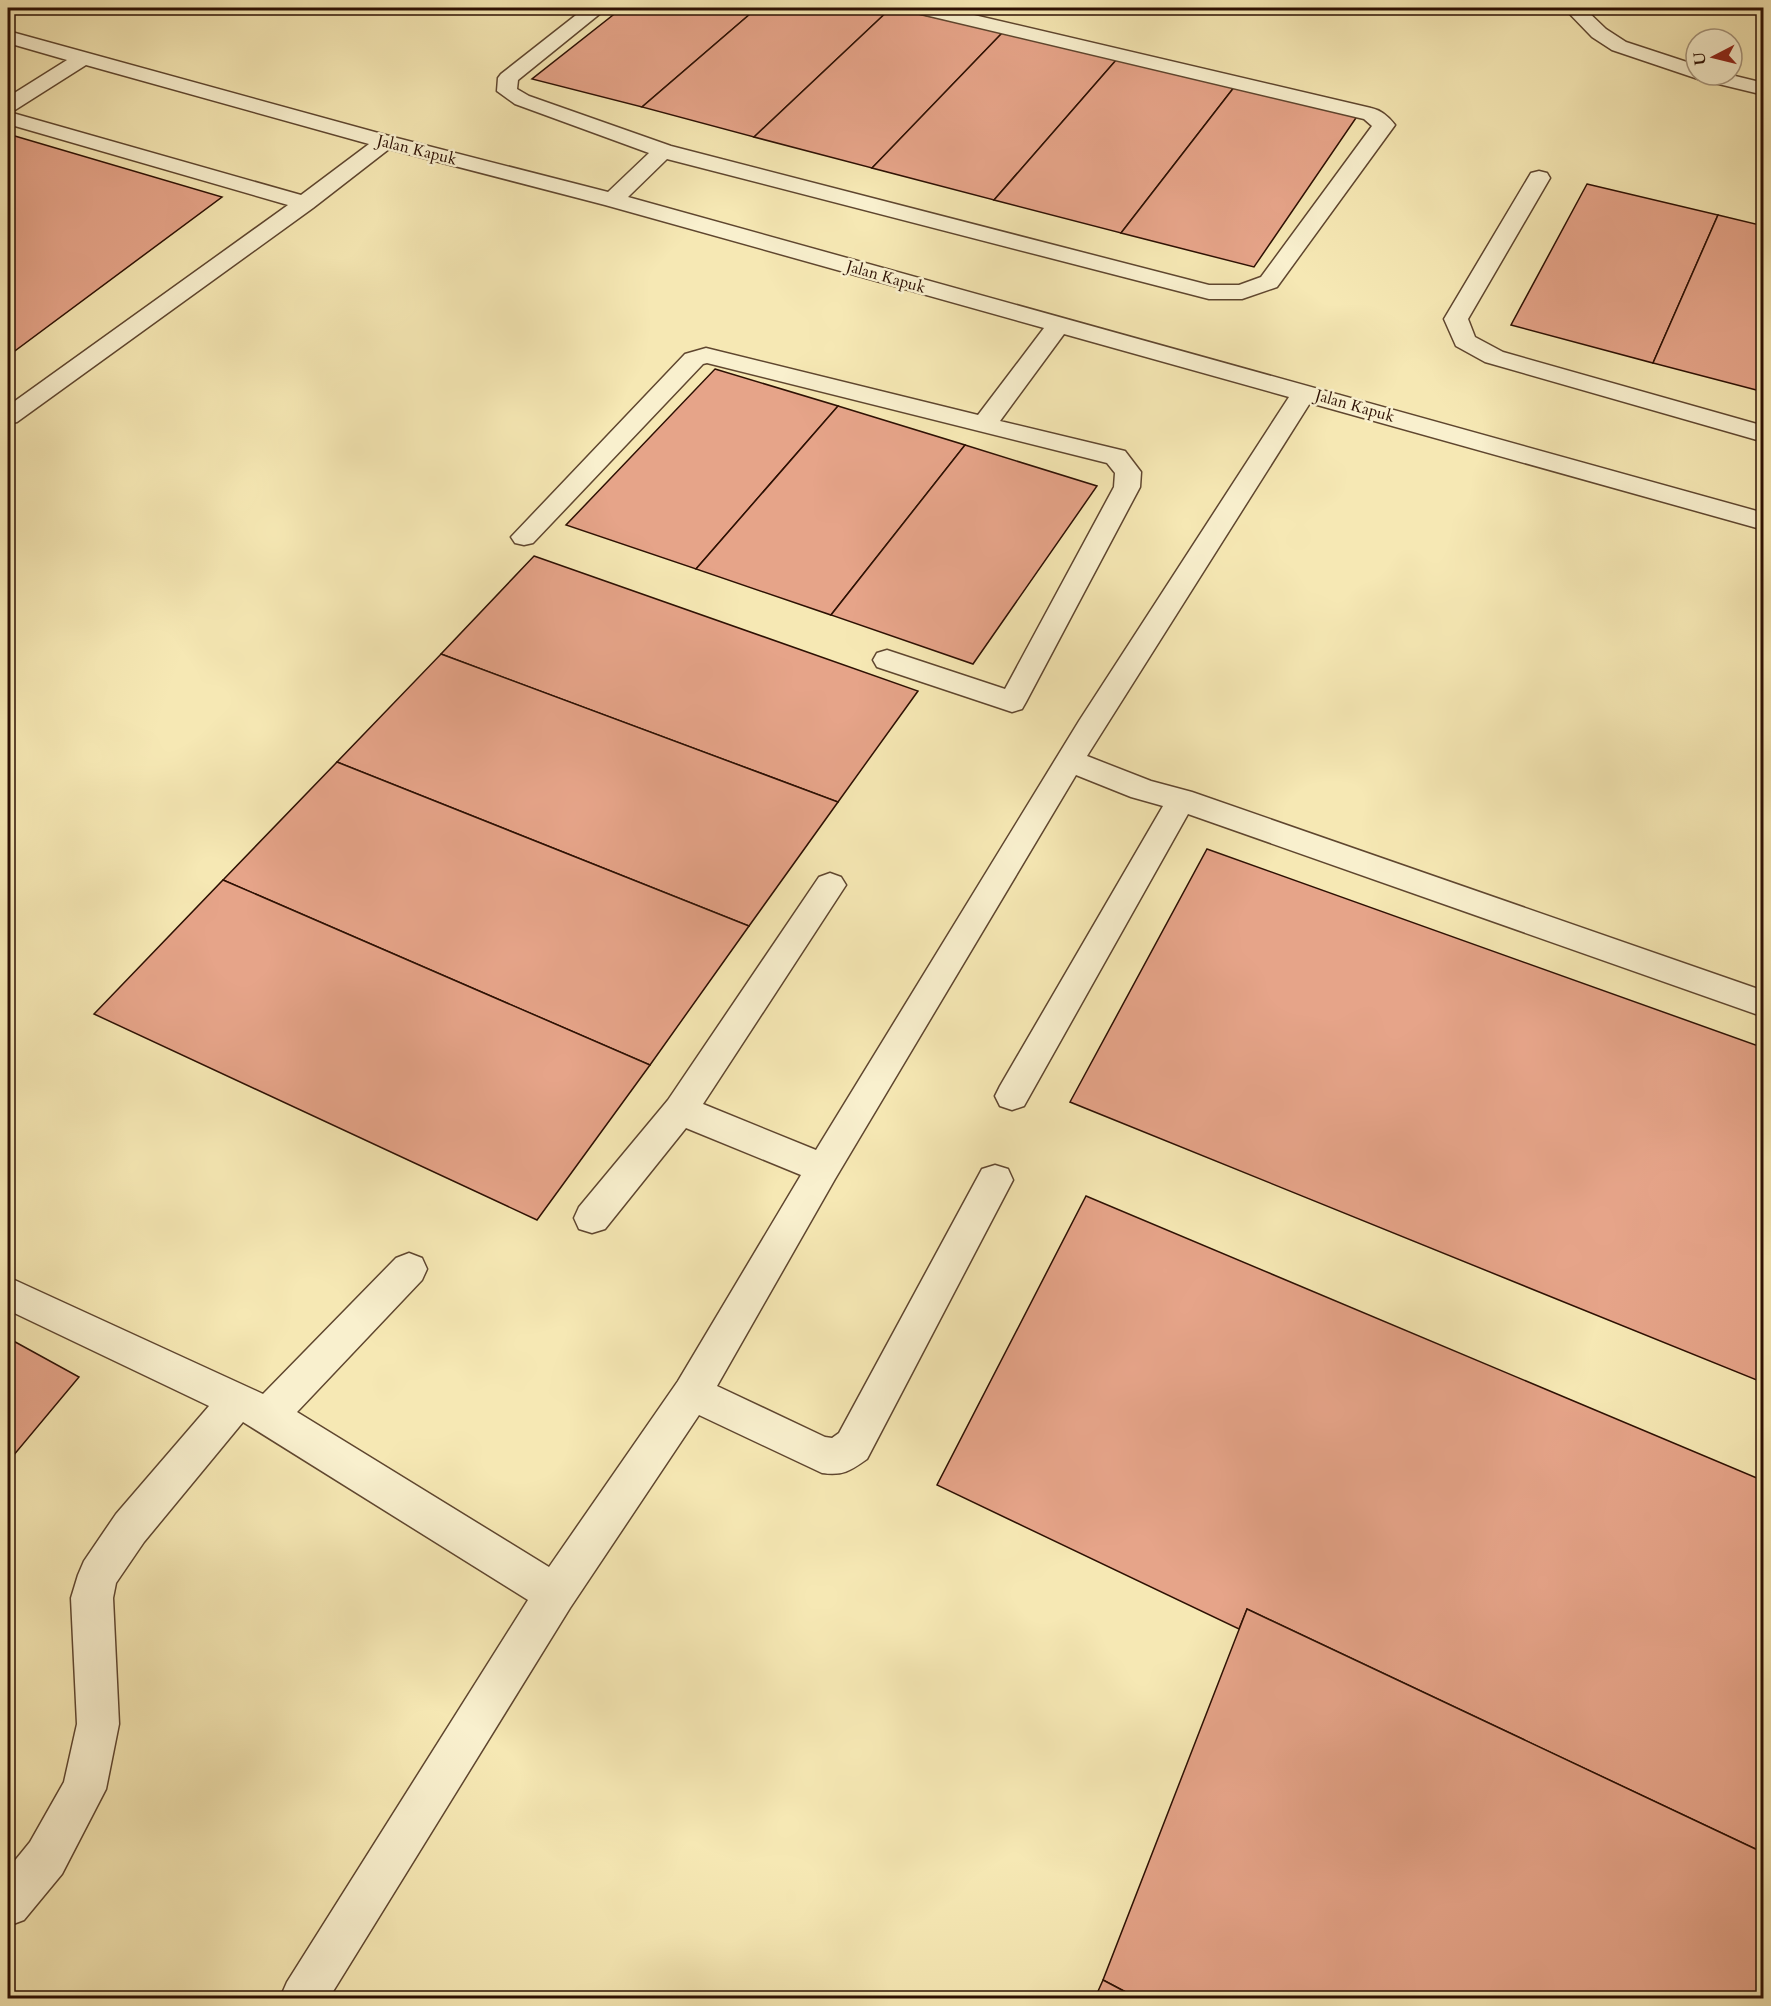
<svg xmlns="http://www.w3.org/2000/svg" width="1771" height="2006" viewBox="0 0 1771 2006" font-family="Cardo,serif">
<style>
.building{fill:#e6a489;stroke:#2d1003;stroke-width:1.5}
.lines{fill:none;stroke-linecap:round;stroke-linejoin:round}
.lane-casing{stroke:#5f462f;stroke-width:3}
.street-casing{stroke:#5f462f;stroke-width:3}
.lane{fill:#f9f0ce;fill-rule:evenodd}
.street{fill:#f9f0ce;fill-rule:evenodd}
.labels{text-anchor:middle;dominant-baseline:central;stroke-width:5;stroke-linejoin:round;paint-order:stroke}
.far-street-label{font-size:16px;fill:#2d1003;stroke:#f9f0ce}
</style>
<rect width="100%" height="100%" fill="#f6e8b4"/>
<filter id="stains"><feTurbulence type="fractalNoise" baseFrequency=".00333" numOctaves="4"/><feColorMatrix values="0 0 0 0 .2 0 0 0 0 .09 0 0 0 0 .02 0 0 0 .5 -.17"/></filter>
<radialGradient id="worn" r=".72"><stop offset=".6" stop-color="#630" stop-opacity="0"/><stop offset="1" stop-color="#630" stop-opacity=".3"/></radialGradient>
<g class="building">
<path d="M622 8H757L642 107 532 79Z"/>
<path d="M757 8H891L754 137 642 107Z"/>
<path d="M891 8 1003 32 872 168 754 137Z"/>
<path d="M1003 32 1117 59 994 200 872 168Z"/>
<path d="M1117 59 1235 86 1121 233 994 200Z"/>
<path d="M1235 86 1358 115 1254 267 1121 233Z"/>
<path d="M8 134 222 197 8 356Z"/>
<path d="M1587 184 1718 215 1653 363 1511 325Z"/>
<path d="M1718 215 1764 226V392L1653 363Z"/>
<path d="M715 369 838 406 696 569 566 525Z"/>
<path d="M838 406 965 445 831 615 696 569Z"/>
<path d="M965 445 1097 486 973 664 831 615Z"/>
<path d="M534 556 918 691 838 802 441 654Z"/>
<path d="M441 654 838 802 749 926 337 762Z"/>
<path d="M337 762 749 926 650 1065 223 880Z"/>
<path d="M1207 849 1764 1048V1383L1070 1102Z"/>
<path d="M223 880 650 1065 537 1220 94 1014Z"/>
<path d="M1086 1196 1764 1481V1853L1247 1609 1239 1629 937 1485Z"/>
<path d="M8 1338 79 1377 8 1462Z"/>
<path d="M1247 1609 1764 1853V1998H1137L1103 1980Z"/>
<path d="M1103 1980 1137 1998H1095Z"/>
</g>
<g class="lines">
<g class="lane-casing">
<g id="lane">
<path d="M585 8H607L518 80 517 89 529 96 671 146 1209 285H1239L1261 277 1372 126 1364 119 921 14 914 12 912 8H944L1371 108C1381 110 1389 117 1395 125L1277 287 1242 299H1209L667 159 628 197 1764 513V530L1310 403 1087 756 1151 781 1192 792 1764 991V1017L1188 814 1024 1106 1012 1110 1000 1106 995 1096 1000 1086 1163 806 1131 797 1076 775 835 1179 717 1386 825 1437 832 1438 839 1433 982 1169 995 1165 1008 1169 1013 1180 867 1459C850 1471 843 1476 822 1473L699 1415 570 1608 329 1998H280L287 1982 528 1600 243 1422 144 1542 116 1583 113 1598 119 1724 106 1789 62 1874 24 1920 8 1926V1869L30 1842 64 1782 77 1724 71 1598 78 1575 84 1561 116 1514 209 1406 8 1310V1277L263 1394 396 1258 409 1253 422 1258 427 1269 422 1280 297 1412 549 1567 678 1381 801 1175 686 1128 605 1229 592 1233 579 1229 574 1218 579 1207 668 1100 819 877 830 873 841 877 846 885 703 1104 816 1150 1079 721 1289 397 1064 334 1000 421 1125 451 1141 472 1140 487 1026 702 1022 709 1012 712 877 667 873 660 877 653 887 650 1005 689 1114 487 1115 473 1107 463 707 363 703 364 533 543 524 545 515 543 511 537 685 354 706 348 978 415 1044 328 605 205 389 149 313 208 17 422 8 424V406L288 205 8 124V97L67 60 8 43V31L393 137 608 192 649 153 515 104 497 91 498 78 501 74ZM86 65 369 144 301 195 9 112 15 110Z"/>
<path d="M1539 171 1547 173 1550 178 1468 319 1475 337 1503 352 1764 426V442L1485 362 1456 346 1444 319 1528 178 1531 173Z"/>
</g>
</g>
<g class="street-casing">
<path id="street" d="M1564 8H1584L1606 29 1626 42 1696 65V75H1731L1764 83V95L1698 79 1612 50 1592 37Z"/>
</g>
<use href="#lane" class="lane"/>
<use href="#street" class="street"/>
</g>
<g class="labels">
<g class="far-street-label">
<text transform="translate(417 150) rotate(14)">Jalan Kapuk</text>
<text transform="translate(886 277) rotate(16)">Jalan Kapuk</text>
<text transform="translate(1355 406) rotate(16)">Jalan Kapuk</text>
</g>
</g>
<rect width="1771" height="2006" fill="none" stroke="#f6e8b4" stroke-width="30"/>
<rect x="9" y="9" width="1753" height="1988" fill="none" stroke="#2d1003" stroke-width="3"/>
<rect x="15" y="15" width="1741" height="1976" fill="none" stroke="#2d1003" stroke-width="1.5"/>
<g transform="translate(1714 57) rotate(263)"><circle r="28" fill="#f9f0ce" stroke="#a7967d" stroke-width="1.5"/>
<path d="M0-4.5L10 22L0 15L-10 22Z" fill="#8f2418"/>
<text y="-9" font-size="16" font-weight="bold" text-anchor="middle" fill="#2d1003">U</text>
</g>
<rect width="100%" height="100%" filter="url(#stains)"/>
<rect width="100%" height="100%" fill="url(#worn)"/>
</svg>
